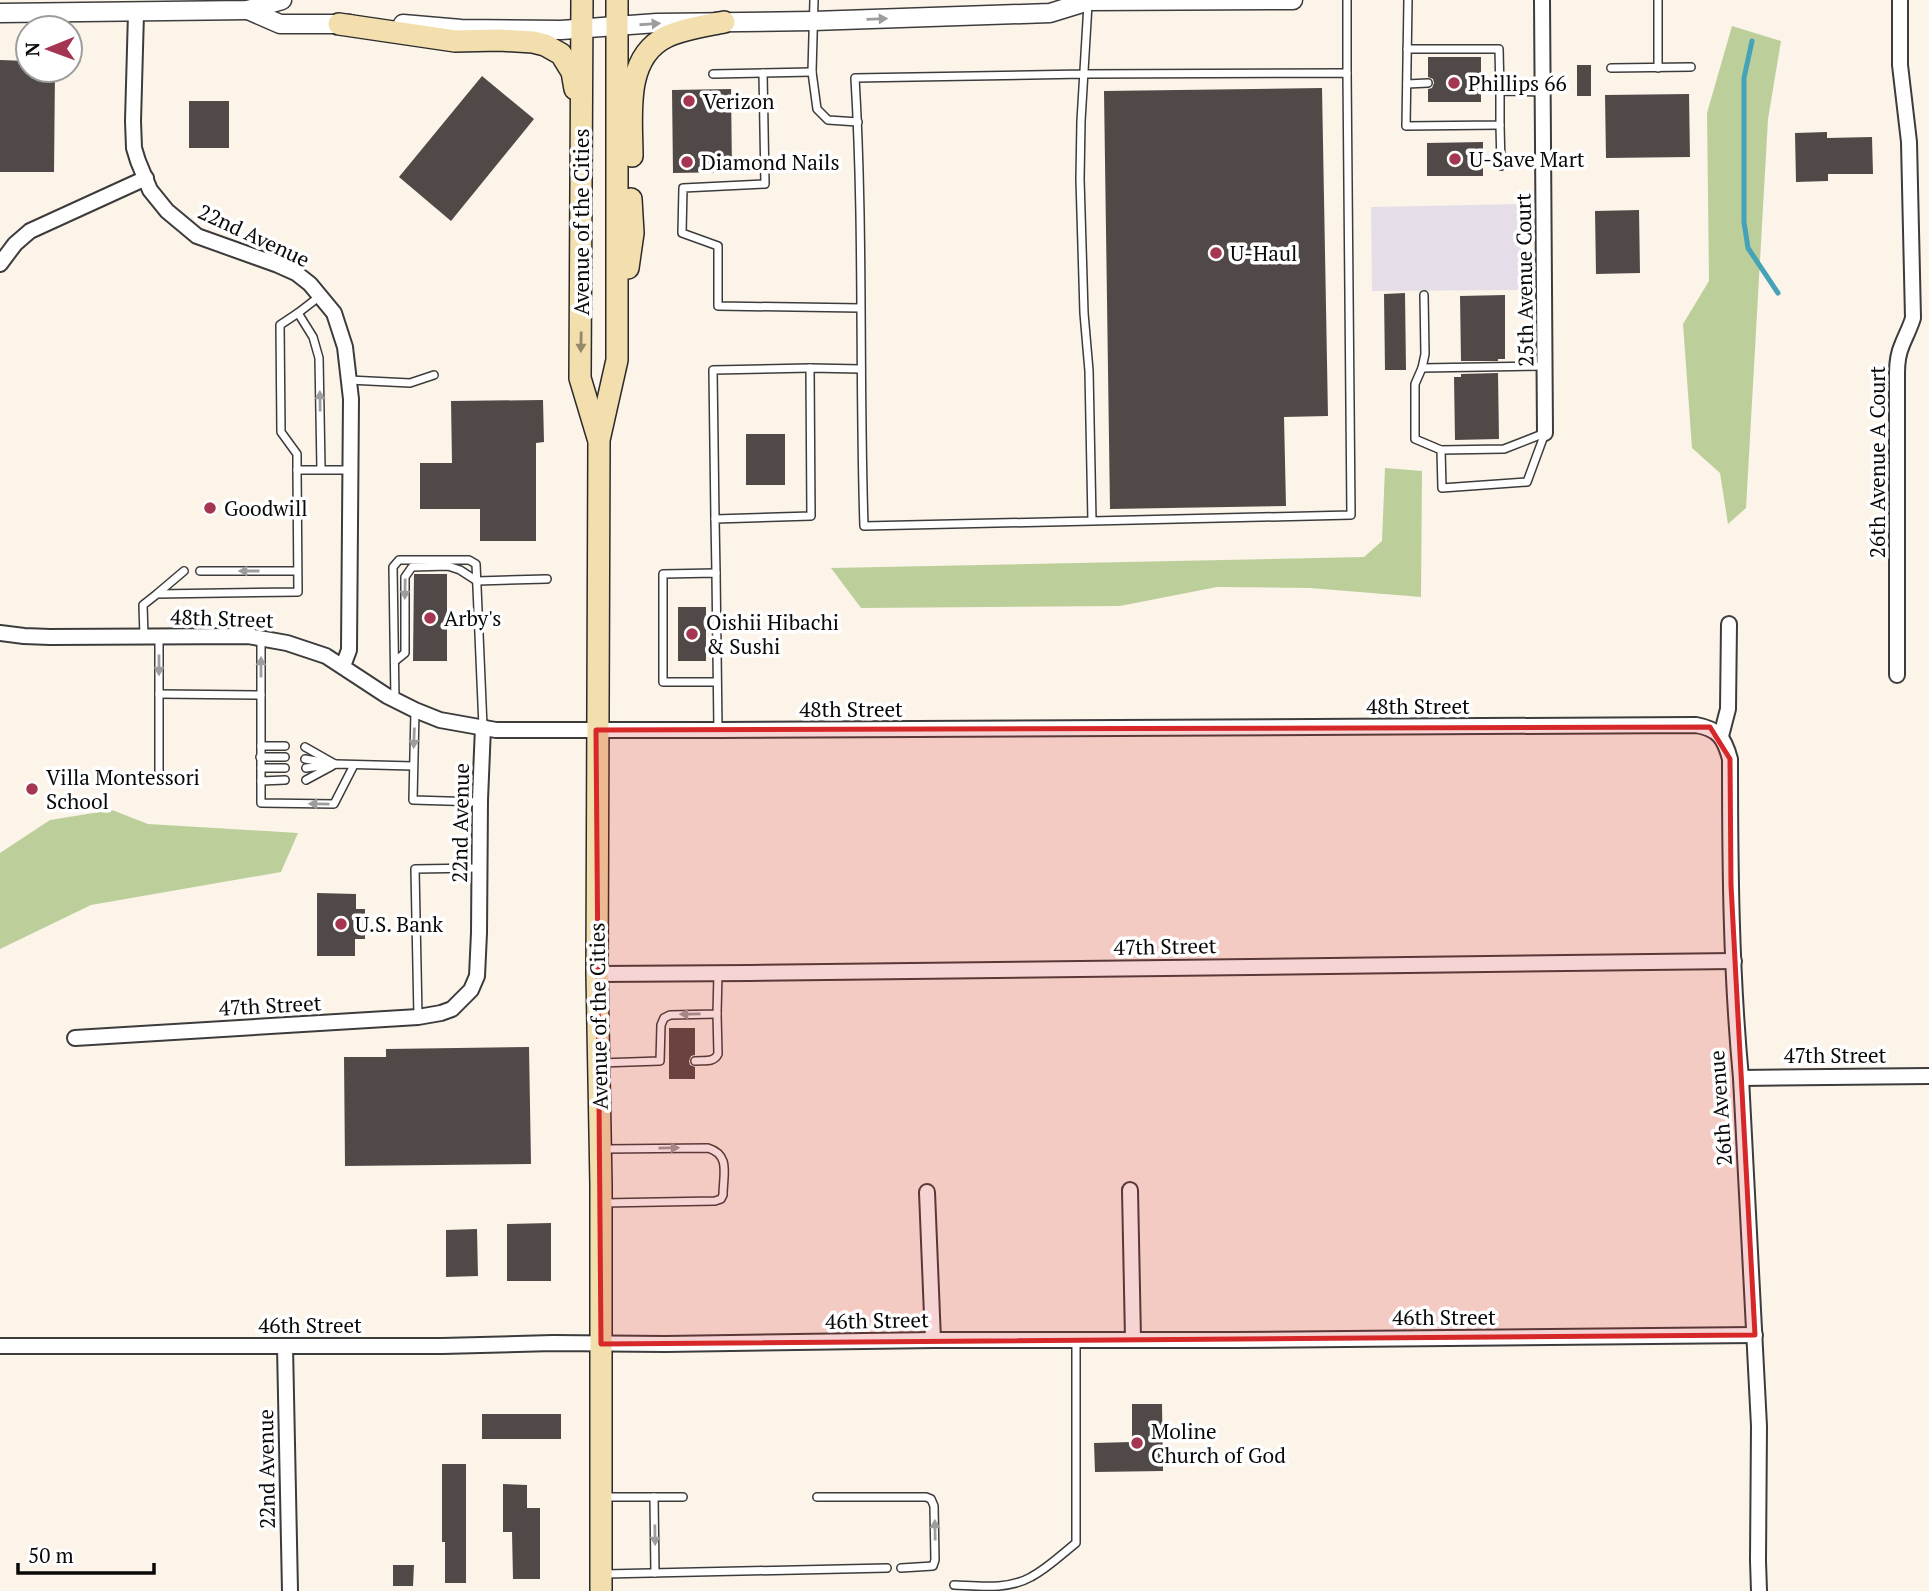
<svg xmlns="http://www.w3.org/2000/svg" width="1929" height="1591" viewBox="0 0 1929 1591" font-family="'PT Serif',serif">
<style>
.industrial{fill:#e5dee8}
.forest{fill:#bccf9a}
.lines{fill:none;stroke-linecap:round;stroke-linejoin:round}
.stream{stroke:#46a2b9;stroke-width:5}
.building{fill:#504947}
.service-casing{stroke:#3c3c3c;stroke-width:10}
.minor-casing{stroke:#3c3c3c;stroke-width:18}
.tertiary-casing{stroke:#3c3c3c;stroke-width:21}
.secondary-casing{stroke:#2b2b2b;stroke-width:24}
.service{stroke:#fff;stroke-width:7}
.minor{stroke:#fff;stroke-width:14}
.tertiary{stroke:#fff;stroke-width:18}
.secondary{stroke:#f3dead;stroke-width:21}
.oneway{fill:#9d9d9d}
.oneway2{fill:#95896b}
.marked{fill:#d62828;fill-opacity:0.2;stroke:#d62828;stroke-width:5;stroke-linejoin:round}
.poi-dot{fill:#a53651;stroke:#fff;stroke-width:2.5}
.labels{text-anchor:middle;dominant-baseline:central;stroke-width:7;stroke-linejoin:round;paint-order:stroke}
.poi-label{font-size:21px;fill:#090909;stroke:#fff;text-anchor:start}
.street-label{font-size:21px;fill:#090909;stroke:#fff}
</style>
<rect width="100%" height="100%" fill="#fcf4e9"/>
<path class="industrial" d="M1520 204 1522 290 1372 291 1371 207Z"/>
<g class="forest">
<path d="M1732 26 1781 41 1768 119 1746 508 1728 524 1720 473 1692 448 1683 324 1709 281 1707 113Z"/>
<path d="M1385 468 1422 471 1421 597 1310 588 1217 587 1120 606 861 608 831 568 1364 557 1382 541Z"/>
<path d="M112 810 148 824 298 833 281 872 91 905 0 949V853L50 820Z"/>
</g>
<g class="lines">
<path class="stream" d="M1752 41 1744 78V222L1748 248 1778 293"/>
</g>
<g class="building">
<path d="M1428 57H1481V77L1476 79 1475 84 1477 88 1481 89V102H1428V89L1432 88 1434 83 1433 79 1428 77Z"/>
<path d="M0 60 28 61V70H55L54 172H0Z"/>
<rect x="1577" y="65" width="14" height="31"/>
<path d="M482 76 534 119 451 221 399 177Z"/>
<path d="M1322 88 1328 416 1284 417 1286 506 1110 509 1104 91Z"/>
<path d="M731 89 732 172 673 173 672 90Z"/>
<path d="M1689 94 1690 157 1606 158 1605 95Z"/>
<rect x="189" y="101" width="40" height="47"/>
<path d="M1827 132V138L1872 137 1873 174H1828V181L1796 182 1795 133Z"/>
<path d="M1483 142V176H1427V143Z"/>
<path d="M1639 210 1640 273 1596 274 1595 211Z"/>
<path d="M1405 293 1406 370H1385L1384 294Z"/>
<path d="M1505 295V359H1498V361H1461L1460 296Z"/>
<path d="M1498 373 1499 439 1455 440 1454 377H1461V374Z"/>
<path d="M543 400 544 442 536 443V541H480V509H420V463H452L451 401Z"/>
<rect x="746" y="434" width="39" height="51"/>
<path d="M414 574H447V661H413Z"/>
<rect x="678" y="607" width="28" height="54"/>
<path d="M317 893 356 894V909H365V939H355V956H317Z"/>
<path d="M669 1028H695V1055L691 1056 689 1061 690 1065 695 1067V1079H669Z"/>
<path d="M529 1047 531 1164 345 1166 344 1057H386V1049Z"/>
<path d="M551 1223V1281H507V1224Z"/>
<path d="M477 1229 478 1276 446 1277V1230Z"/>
<path d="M1132 1404H1162L1163 1471 1095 1472 1094 1443 1132 1442Z"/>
<rect x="482" y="1414" width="79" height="25"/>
<path d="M442 1464H466V1583H445V1542H442Z"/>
<path d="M503 1484 527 1485V1508H540V1579H513L512 1532H503Z"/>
<path d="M393 1565H414L413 1586H393Z"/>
</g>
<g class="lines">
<g class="service-casing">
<g id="service">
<path d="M814 0 812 72 817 109 828 120 858 122"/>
<path d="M1408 0 1406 126 1500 125V91L1543 92"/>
<path d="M1088 4 1081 121 1080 179 1084 313 1089 371 1092 521 864 526C859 377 864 228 855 78L1084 74 1347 73 1351 515 1092 521"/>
<path d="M1407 49H1499L1500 91"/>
<path d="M1611 68 1691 67"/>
<path d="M1658 68V0"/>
<path d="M763 73 765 184 683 188 682 233 718 246V306L860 308"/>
<path d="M1347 73V0"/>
<path d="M713 74 812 72"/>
<path d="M1481 83H1500"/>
<path d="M1407 84 1428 83"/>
<path d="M1500 125 1501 166"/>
<path d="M1424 295 1425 354 1422 368 1415 384V439L1441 450 1442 488 1527 482 1545 433"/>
<path d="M298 313 313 337 319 358 321 469"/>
<path d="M1422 368 1545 366"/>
<path d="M349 380 410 383 434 375"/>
<path d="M1441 450 1504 449 1545 433"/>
<path d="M297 470V454L281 432 280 325 298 313 320 296"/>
<path d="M715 519 713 370 810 368"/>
<path d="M200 571H297"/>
<path d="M716 573 715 519 811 516 810 368 861 369"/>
<path d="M158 593 184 571"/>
<path d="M144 636 143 605 157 594 298 592 297 470H351"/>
<path d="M159 637V780"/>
<path d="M261 638V803L334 804 354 765"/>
<path d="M395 661 405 653V577L412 567 448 566 460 570 477 581 547 579"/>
<path d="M717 682H663V574L716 573 718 730"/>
<path d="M159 694 261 695"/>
<path d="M395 700 393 567 399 560H469L476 564 483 727"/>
<path d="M415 711 413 800 480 802"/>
<path d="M261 746H285"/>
<path d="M305 747 335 764"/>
<path d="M260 757H285"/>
<path d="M305 759 328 763"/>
<path d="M261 768H285"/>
<path d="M306 768 336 764 413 766"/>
<path d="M306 780 332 766"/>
<path d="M261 781 285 780"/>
<path d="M418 1017 415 869 479 868"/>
<path d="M695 1061C704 1060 714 1063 718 1054L717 1014"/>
<path d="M600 1063 660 1061 661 1025 664 1018 670 1015 717 1014 718 973"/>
<path d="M603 1203 715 1201 721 1199 723 1195C723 1175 731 1155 708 1148L605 1149"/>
<path d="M605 1497H683"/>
<path d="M654 1497 655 1573"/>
<path d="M817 1497H926L931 1499 934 1506 935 1560 933 1566 901 1568"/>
<path d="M605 1574 887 1568"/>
<path d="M954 1585C979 1586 1008 1590 1031 1577 1048 1568 1062 1554 1076 1543V1340"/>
</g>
</g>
<g class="minor-casing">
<g id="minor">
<path d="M1542 0 1545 433"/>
<path d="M136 13 133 121 134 148 138 161 150 190 167 211 197 236 278 265 296 273 310 284 334 313 345 347 351 399 349 650 343 666"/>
<path d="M0 264 15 244 30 231 146 178"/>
<path d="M0 633 24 636 50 637 248 636 287 643 326 656 387 696 415 710 440 720 496 730H718L1696 725C1718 729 1724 737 1730 759 1730 865 1731 972 1741 1078L1759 1426 1758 1561 1759 1591"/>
<path d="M1897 675V373C1897 364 1898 354 1902 345 1906 335 1910 328 1913 318L1909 142 1900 65V0"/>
<path d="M1721 736 1728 709 1729 624"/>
<path d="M597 974 750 973 1734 961"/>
<path d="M75 1038 418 1017 441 1013 452 1009 471 990 477 976 479 933 480 800 483 727"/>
<path d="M1741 1078 1929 1076"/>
<path d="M1130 1190 1133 1339"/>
<path d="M927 1192 933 1340"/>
<path d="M0 1346H442L553 1343 665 1344 933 1340H1233L1755 1335"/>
<path d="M285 1346 290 1591"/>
</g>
</g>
<g class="tertiary-casing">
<g id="tertiary">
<path d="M1080 0 1089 1 1293 0"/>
<path d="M248 10 280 24H350"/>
<path d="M0 13 248 10 282 0"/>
<path d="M403 24 461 29 561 30 657 23 813 21 1050 13 1089 1"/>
</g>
</g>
<g class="secondary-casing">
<g id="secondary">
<path d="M582 0 580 378 598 438"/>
<path d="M339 24 455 41 499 40 533 42 545 45 561 54 572 72 575 89"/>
<path d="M632 156C632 118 623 58 666 37 683 29 704 26 724 22"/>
<path d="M628 268 633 233 631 199"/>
<path d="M601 1591V1185L597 974 599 440 617 360V0"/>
</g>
</g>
<use href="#service" class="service"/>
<use href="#minor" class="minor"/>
<use href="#tertiary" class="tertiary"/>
<use href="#secondary" class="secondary"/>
</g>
<defs><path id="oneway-solid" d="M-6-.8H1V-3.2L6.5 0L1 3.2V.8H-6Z" transform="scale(1.75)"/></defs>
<g class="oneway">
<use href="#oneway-solid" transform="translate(877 19) rotate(-2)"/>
<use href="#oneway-solid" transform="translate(650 24) rotate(-4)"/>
<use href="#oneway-solid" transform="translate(320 401) rotate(-91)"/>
<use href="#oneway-solid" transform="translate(249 571) rotate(-180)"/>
<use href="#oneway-solid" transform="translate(405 589) rotate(91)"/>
<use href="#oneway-solid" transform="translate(159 665) rotate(90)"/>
<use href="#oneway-solid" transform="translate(261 667) rotate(-90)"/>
<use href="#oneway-solid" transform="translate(414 738) rotate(92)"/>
<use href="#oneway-solid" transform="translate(319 804) rotate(-179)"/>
<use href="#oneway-solid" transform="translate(690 1014) rotate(179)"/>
<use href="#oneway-solid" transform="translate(669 1148) rotate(-1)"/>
<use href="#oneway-solid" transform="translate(935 1530) rotate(-91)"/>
<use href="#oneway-solid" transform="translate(655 1535) rotate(89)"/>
</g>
<use class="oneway2" href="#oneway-solid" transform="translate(581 342) rotate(91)"/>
<path class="marked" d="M1710 727 1730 759 1731 885 1755 1335 601 1344 596 730Z"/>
<g class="poi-dot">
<circle cx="1454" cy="83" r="7"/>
<circle cx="689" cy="101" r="7"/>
<circle cx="1455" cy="159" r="7"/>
<circle cx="687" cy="162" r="7"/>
<circle cx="1216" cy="253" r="7"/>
<circle cx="210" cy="508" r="7"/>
<circle cx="430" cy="618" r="7"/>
<circle cx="692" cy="634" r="7"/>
<circle cx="32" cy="789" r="7"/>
<circle cx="341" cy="924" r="7"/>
<circle cx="1137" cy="1443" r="7"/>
</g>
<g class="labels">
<g class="poi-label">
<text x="1468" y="83">Phillips 66</text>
<text x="703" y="101">Verizon</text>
<text x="1469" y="159">U-Save Mart</text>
<text x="701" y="162">Diamond Nails</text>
<text x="1230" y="253">U-Haul</text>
<text x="224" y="508">Goodwill</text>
<text x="444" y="618">Arby's</text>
<text x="706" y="622">Oishii Hibachi<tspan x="706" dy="24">&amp; Sushi</tspan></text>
<text x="46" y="777">Villa Montessori<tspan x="46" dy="24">School</tspan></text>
<text x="355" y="924">U.S. Bank</text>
<text x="1151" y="1431">Moline<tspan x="1151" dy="24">Church of God</tspan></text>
</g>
<g class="street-label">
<text transform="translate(581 222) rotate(-90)">Avenue of the Cities</text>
<text transform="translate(254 235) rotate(25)">22nd Avenue</text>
<text transform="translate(1524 280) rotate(-91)">25th Avenue Court</text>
<text transform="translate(1877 462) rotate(-90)">26th Avenue A Court</text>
<text transform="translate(222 618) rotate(2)">48th Street</text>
<text x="1418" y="706">48th Street</text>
<text x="851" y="709">48th Street</text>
<text transform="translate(460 823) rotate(-89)">22nd Avenue</text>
<text transform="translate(1165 946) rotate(-1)">47th Street</text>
<text transform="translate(270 1005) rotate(-3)">47th Street</text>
<text transform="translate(598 1016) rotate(-91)">Avenue of the Cities</text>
<text x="1835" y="1055">47th Street</text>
<text transform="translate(1720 1108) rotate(-94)">26th Avenue</text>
<text x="1444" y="1317">46th Street</text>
<text transform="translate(877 1320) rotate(-1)">46th Street</text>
<text x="310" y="1325">46th Street</text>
<text transform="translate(266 1469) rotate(-91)">22nd Avenue</text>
</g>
</g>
<g transform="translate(49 49) rotate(269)"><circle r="33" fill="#ffffff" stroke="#9d9d9d" stroke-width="2"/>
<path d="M0-5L12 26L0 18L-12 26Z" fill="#a53651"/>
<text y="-10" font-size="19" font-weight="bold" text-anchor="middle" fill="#090909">N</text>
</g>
<path d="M18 1563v10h136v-10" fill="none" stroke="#090909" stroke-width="3.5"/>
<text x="28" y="1563" font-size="21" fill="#090909" stroke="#ffffff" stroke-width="5" paint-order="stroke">50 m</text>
</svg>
